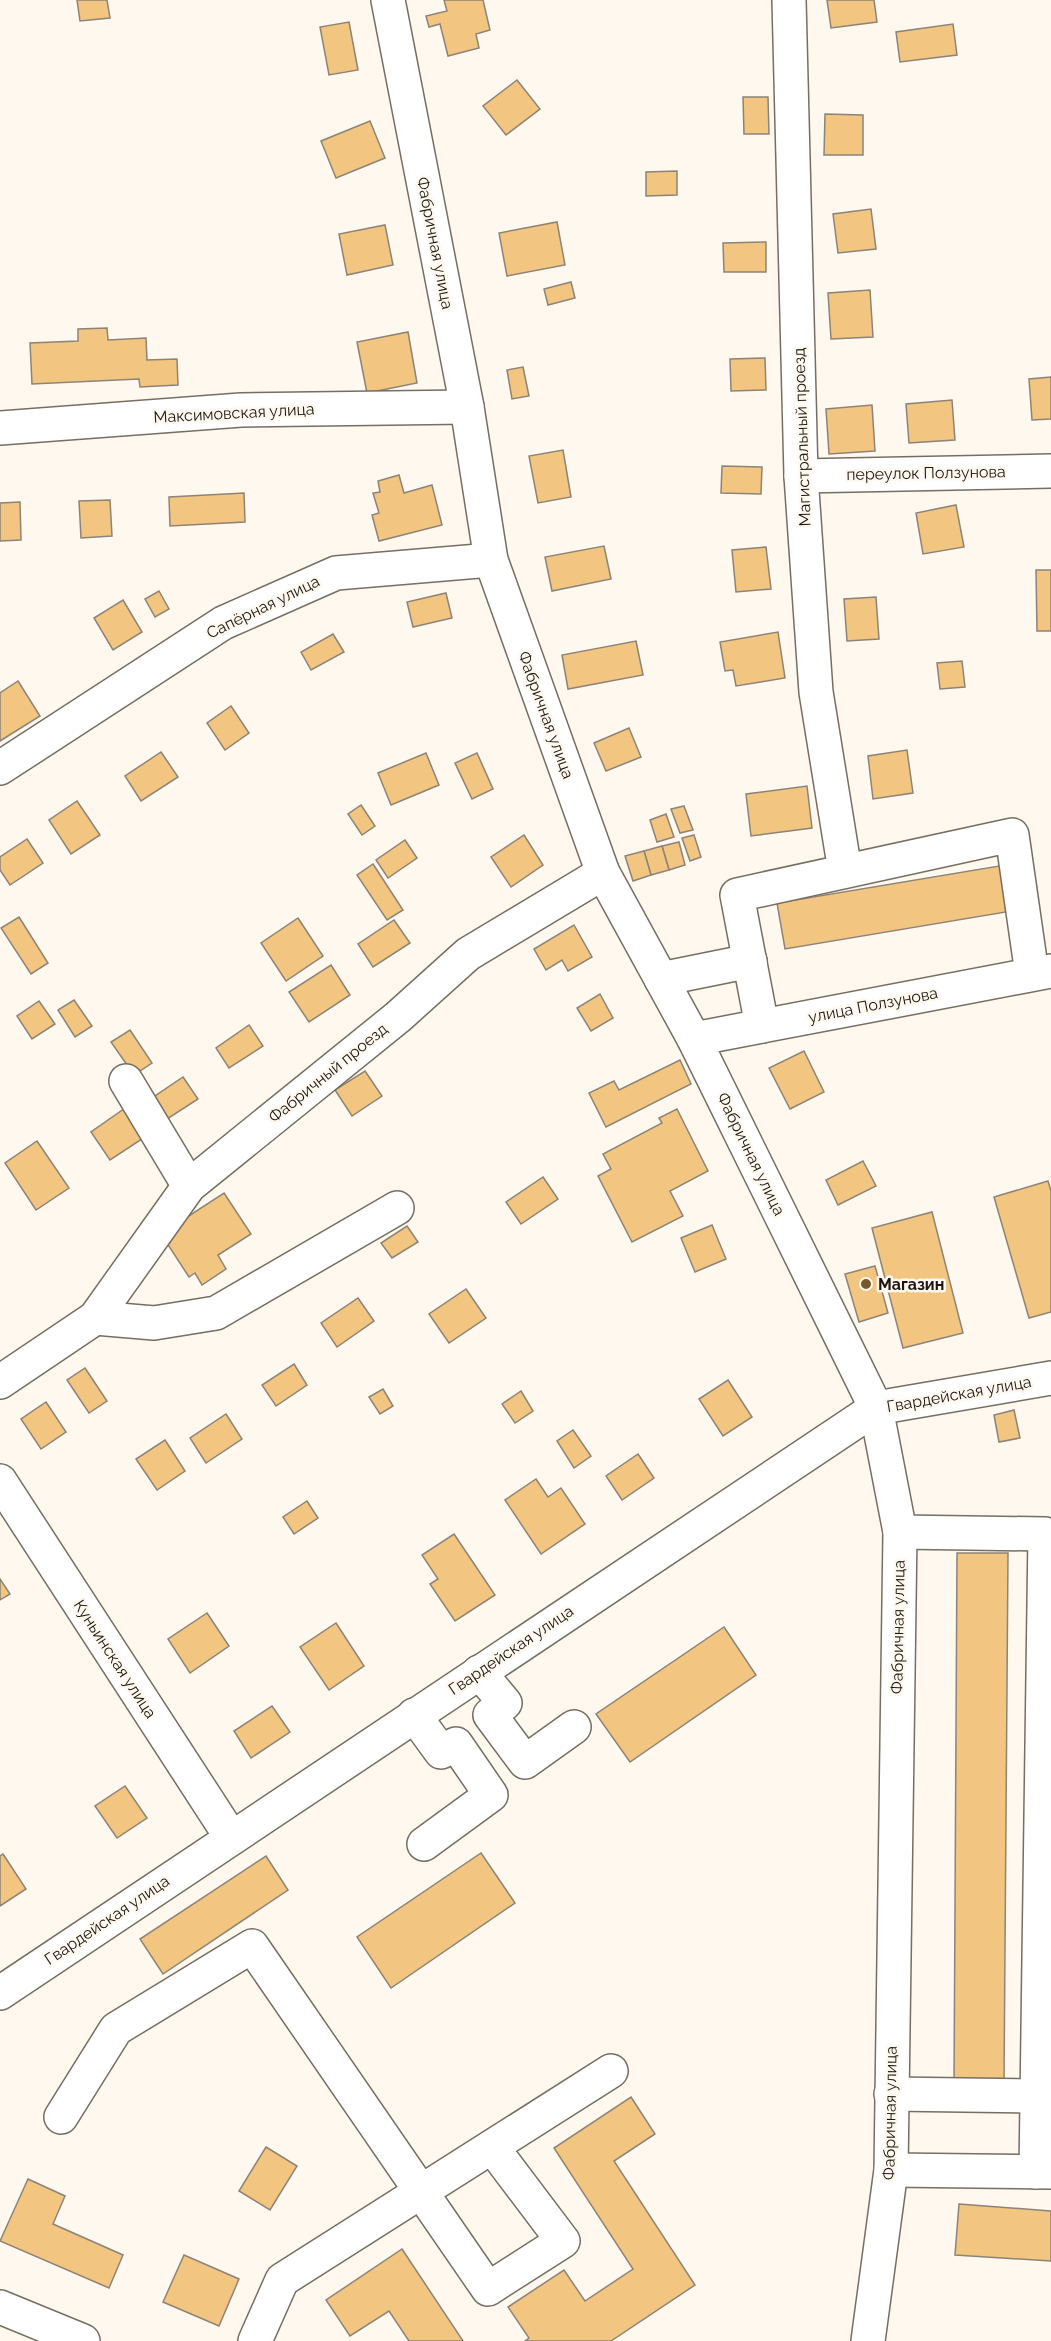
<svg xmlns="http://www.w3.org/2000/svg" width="1051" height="2341" viewBox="0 0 1051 2341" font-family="Raleway,sans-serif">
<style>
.building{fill:#f2c580;stroke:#8d8477;stroke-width:1.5}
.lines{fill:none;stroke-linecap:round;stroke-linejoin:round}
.minor-casing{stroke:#766e61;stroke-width:36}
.minor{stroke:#fff;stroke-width:33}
.poi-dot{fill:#75592c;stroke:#fef8ef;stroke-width:2}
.labels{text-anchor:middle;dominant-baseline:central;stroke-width:5;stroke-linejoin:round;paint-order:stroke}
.street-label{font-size:16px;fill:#1b1813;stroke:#fef8ef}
.poi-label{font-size:16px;font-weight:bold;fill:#1b1813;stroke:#fef8ef;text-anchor:start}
</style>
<rect width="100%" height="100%" fill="#fef8ef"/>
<g class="building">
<path d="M77 0H107L110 18 80 21Z"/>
<path d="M444 0H483L490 30 476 34 479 48 448 56 440 24 429 27 426 16 447 11Z"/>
<path d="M827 0H874L877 22 831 28Z"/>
<path d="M349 22 358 70 329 75 320 27Z"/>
<path d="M953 24 957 55 900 62 896 32Z"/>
<path d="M517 80 540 109 506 135 483 106Z"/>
<path d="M743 97H768L769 134H744Z"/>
<path d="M825 114 863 115V155H824Z"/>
<path d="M370 121 385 158 336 178 321 141Z"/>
<path d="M677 171V195L646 196V172Z"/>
<path d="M871 209 876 249 838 253 833 214Z"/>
<path d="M557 222 565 265 507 276 499 233Z"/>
<path d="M385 225 393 265 347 275 339 234Z"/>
<path d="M766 242V272H724L723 243Z"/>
<path d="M571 282 575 298 548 305 544 289Z"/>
<path d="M870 290 873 337 831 339 828 293Z"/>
<path d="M107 328 108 340 146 338 147 360 177 359 178 385 140 387 139 379 32 384 30 343 78 341V329Z"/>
<path d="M408 332 417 383 367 393 357 342Z"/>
<path d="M765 358 766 390 731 391 730 359Z"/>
<path d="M523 367 529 396 512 399 507 370Z"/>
<path d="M1051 377V419L1032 420 1029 379Z"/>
<path d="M952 400 955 440 909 443 906 404Z"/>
<path d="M872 405 875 451 829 454 826 409Z"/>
<path d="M563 450 571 497 538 503 529 456Z"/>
<path d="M722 466 762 467 761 494 721 493Z"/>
<path d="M399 475 404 493 432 485 442 525 379 541 372 515 379 513 373 493 380 492 378 481Z"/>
<path d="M244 493 245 522 170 526 169 497Z"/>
<path d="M110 500 112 536 81 538 79 501Z"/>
<path d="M20 502 21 540 0 541V503Z"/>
<path d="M956 505 964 547 923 554 916 513Z"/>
<path d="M604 546 611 579 552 591 545 557Z"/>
<path d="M766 547 771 589 736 592 732 550Z"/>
<path d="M1036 570H1051V631H1037Z"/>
<path d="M159 591 169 609 155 617 145 599Z"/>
<path d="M446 593 452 618 413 627 407 602Z"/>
<path d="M876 597 879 639 847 641 844 599Z"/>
<path d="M123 600 142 632 113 650 94 618Z"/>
<path d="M778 632 785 678 736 686 733 670 725 671 720 642Z"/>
<path d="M333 634 344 652 311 670 301 652Z"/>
<path d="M636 641 643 675 568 689 562 655Z"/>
<path d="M962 661 965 687 940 689 937 663Z"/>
<path d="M18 681 40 716 0 741V693Z"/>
<path d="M231 706 249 733 225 750 207 723Z"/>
<path d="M629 728 641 757 606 771 594 743Z"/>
<path d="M907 750 913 793 873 799 868 756Z"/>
<path d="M161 752 178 777 141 801 125 776Z"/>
<path d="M426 753 439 785 391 805 378 773Z"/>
<path d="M477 753 493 789 472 799 455 763Z"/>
<path d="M807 786 812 828 751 836 746 794Z"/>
<path d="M77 801 100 835 71 854 49 820Z"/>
<path d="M361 805 375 826 362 835 348 814Z"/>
<path d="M684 806 693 830 680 833 671 809Z"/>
<path d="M666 814 674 837 657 842 650 820Z"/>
<path d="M524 835 543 865 511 887 491 857Z"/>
<path d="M694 835 701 857 690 861 682 838Z"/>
<path d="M27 839 43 863 10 885 0 870V857Z"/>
<path d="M405 840 417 858 388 878 376 860Z"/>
<path d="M679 842 685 865 669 870 662 846Z"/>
<path d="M662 846 669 870 651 875 644 851Z"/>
<path d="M644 851 651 875 633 881 625 856Z"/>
<path d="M373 864 403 910 387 920 357 875Z"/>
<path d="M1005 865 1012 911 785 949 777 903Z"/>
<path d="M19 917 48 963 31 974 1 928Z"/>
<path d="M298 918 323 956 286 981 261 943Z"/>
<path d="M394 920 410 943 373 967 358 944Z"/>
<path d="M574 925 592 957 568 971 562 960 546 970 534 949Z"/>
<path d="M331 965 350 995 309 1022 289 992Z"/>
<path d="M600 994 613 1018 591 1031 577 1008Z"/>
<path d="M74 1000 92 1026 75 1037 58 1010Z"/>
<path d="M39 1001 55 1024 32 1039 17 1016Z"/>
<path d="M249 1025 263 1046 229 1068 216 1048Z"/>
<path d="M130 1030 152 1063 134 1075 111 1042Z"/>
<path d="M804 1051 824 1092 790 1109 769 1068Z"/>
<path d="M680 1060 691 1084 606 1127 589 1093 614 1081 619 1090Z"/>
<path d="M365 1071 382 1096 352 1116 335 1090Z"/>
<path d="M183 1077 198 1099 164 1121 149 1100Z"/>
<path d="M128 1106 148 1135 110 1160 91 1132Z"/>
<path d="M677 1109 708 1171 670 1191 683 1216 632 1242 598 1176 611 1169 603 1154 662 1123 659 1118Z"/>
<path d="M37 1141 69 1188 36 1210 5 1163Z"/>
<path d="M863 1161 876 1186 838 1205 826 1180Z"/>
<path d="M543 1177 558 1199 521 1224 506 1202Z"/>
<path d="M1048 1181 1051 1191V1312L1029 1318 994 1197Z"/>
<path d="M224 1193 251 1234 218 1255 226 1269 202 1285 195 1273 189 1277 161 1234Z"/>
<path d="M932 1212 963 1333 903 1348 872 1228Z"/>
<path d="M712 1225 726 1259 695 1272 681 1238Z"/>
<path d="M407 1226 418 1242 392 1258 381 1243Z"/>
<path d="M875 1266 888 1313 859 1322 845 1274Z"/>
<path d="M466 1289 486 1318 449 1343 429 1314Z"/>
<path d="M358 1298 374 1321 337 1347 321 1323Z"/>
<path d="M294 1364 307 1385 276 1406 262 1385Z"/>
<path d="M85 1368 107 1401 89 1413 67 1380Z"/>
<path d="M728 1380 752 1417 723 1436 699 1399Z"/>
<path d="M383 1389 393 1406 380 1414 369 1397Z"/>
<path d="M521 1391 533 1411 515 1423 502 1404Z"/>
<path d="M46 1402 66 1432 41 1449 21 1419Z"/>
<path d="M1014 1410 1020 1438 999 1442 994 1415Z"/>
<path d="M226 1414 242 1439 206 1463 190 1438Z"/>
<path d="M573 1430 591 1456 574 1468 557 1441Z"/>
<path d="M165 1440 185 1471 157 1490 136 1459Z"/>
<path d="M638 1454 654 1478 622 1500 606 1476Z"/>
<path d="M536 1479 548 1497 561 1488 585 1524 541 1554 505 1500Z"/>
<path d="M307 1501 318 1518 294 1534 283 1517Z"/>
<path d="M454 1534 495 1595 455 1621 430 1584 438 1579 422 1555Z"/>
<path d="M957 1553H1008L1004 2084H954Z"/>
<path d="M0 1579 10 1594 0 1600Z"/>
<path d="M207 1613 229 1646 190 1673 168 1639Z"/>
<path d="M336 1623 364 1666 329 1690 300 1647Z"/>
<path d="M724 1627 756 1675 630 1762 596 1714Z"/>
<path d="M272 1706 290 1732 251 1758 234 1731Z"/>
<path d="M125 1786 147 1818 117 1838 95 1806Z"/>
<path d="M481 1853 515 1903 391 1988 357 1937Z"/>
<path d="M3 1854 26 1889 0 1906V1856Z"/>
<path d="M266 1856 288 1890 163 1974 140 1939Z"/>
<path d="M631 2097 655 2134 614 2161 695 2285 611 2341H525L529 2338 508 2307 564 2270 585 2301 633 2269 554 2148Z"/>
<path d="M266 2147 297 2166 270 2210 239 2191Z"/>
<path d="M28 2179 65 2196 53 2224 123 2255 109 2288 0 2241Z"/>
<path d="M959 2204 1051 2211V2261L955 2255Z"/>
<path d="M402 2249 463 2341H409L389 2311 350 2336 326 2300Z"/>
<path d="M184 2255 239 2279 219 2326 163 2302Z"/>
</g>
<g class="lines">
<g class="minor-casing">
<g id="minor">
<path d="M388 0 467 407 491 560 603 873 694 1039 876 1408 900 1532 891 2170 868 2341"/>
<path d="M789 0 801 476 816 692 845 871"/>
<path d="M0 428 241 410 467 407"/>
<path d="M801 476 1051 471"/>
<path d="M0 768 223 623 336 573 491 560"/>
<path d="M661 979 750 961"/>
<path d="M762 1026 737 895 1012 835 1032 974"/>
<path d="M694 1039 1051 971"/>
<path d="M126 1081 189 1186"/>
<path d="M95 1318 154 1323 216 1313 397 1208"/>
<path d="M0 1382 95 1318 189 1186 398 1017 468 954 603 873"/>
<path d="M0 1481 231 1837"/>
<path d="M900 1532 1045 1534 1036 2172"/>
<path d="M479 1672 505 1703 490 1715 525 1762 574 1727"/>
<path d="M414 1715 441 1752 456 1744 491 1795 424 1844"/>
<path d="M0 1993 876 1408 1051 1378"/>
<path d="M891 2094 1036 2096"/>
<path d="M61 2117 116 2029 252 1946 488 2289 563 2241 492 2147"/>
<path d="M891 2170 1051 2172"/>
<path d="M0 2307 83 2341"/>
<path d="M255 2341 282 2280 611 2071"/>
</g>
</g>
<use href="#minor" class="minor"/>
</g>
<circle class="poi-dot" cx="866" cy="1284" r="6"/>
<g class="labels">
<g class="street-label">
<text transform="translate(435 243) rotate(79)">Фабричная улица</text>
<text transform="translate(234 413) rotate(-3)">Максимовская улица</text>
<text transform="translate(802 437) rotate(-92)">Магистральный проезд</text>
<text transform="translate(926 473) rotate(-1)">переулок Ползунова</text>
<text transform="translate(263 607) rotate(-26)">Сапёрная улица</text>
<text transform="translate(546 715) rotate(70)">Фабричная улица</text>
<text transform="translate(873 1005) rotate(-11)">улица Ползунова</text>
<text transform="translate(328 1073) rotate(-39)">Фабричный проезд</text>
<text transform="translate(751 1154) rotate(64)">Фабричная улица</text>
<text transform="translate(959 1394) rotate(-10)">Гвардейская улица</text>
<text transform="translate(898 1627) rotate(-89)">Фабричная улица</text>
<text transform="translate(511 1650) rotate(-34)">Гвардейская улица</text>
<text transform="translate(115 1659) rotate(57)">Куньинская улица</text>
<text transform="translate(107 1920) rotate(-34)">Гвардейская улица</text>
<text transform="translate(890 2113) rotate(-89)">Фабричная улица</text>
</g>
<g class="poi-label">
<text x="878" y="1284">Магазин</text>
</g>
</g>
</svg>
